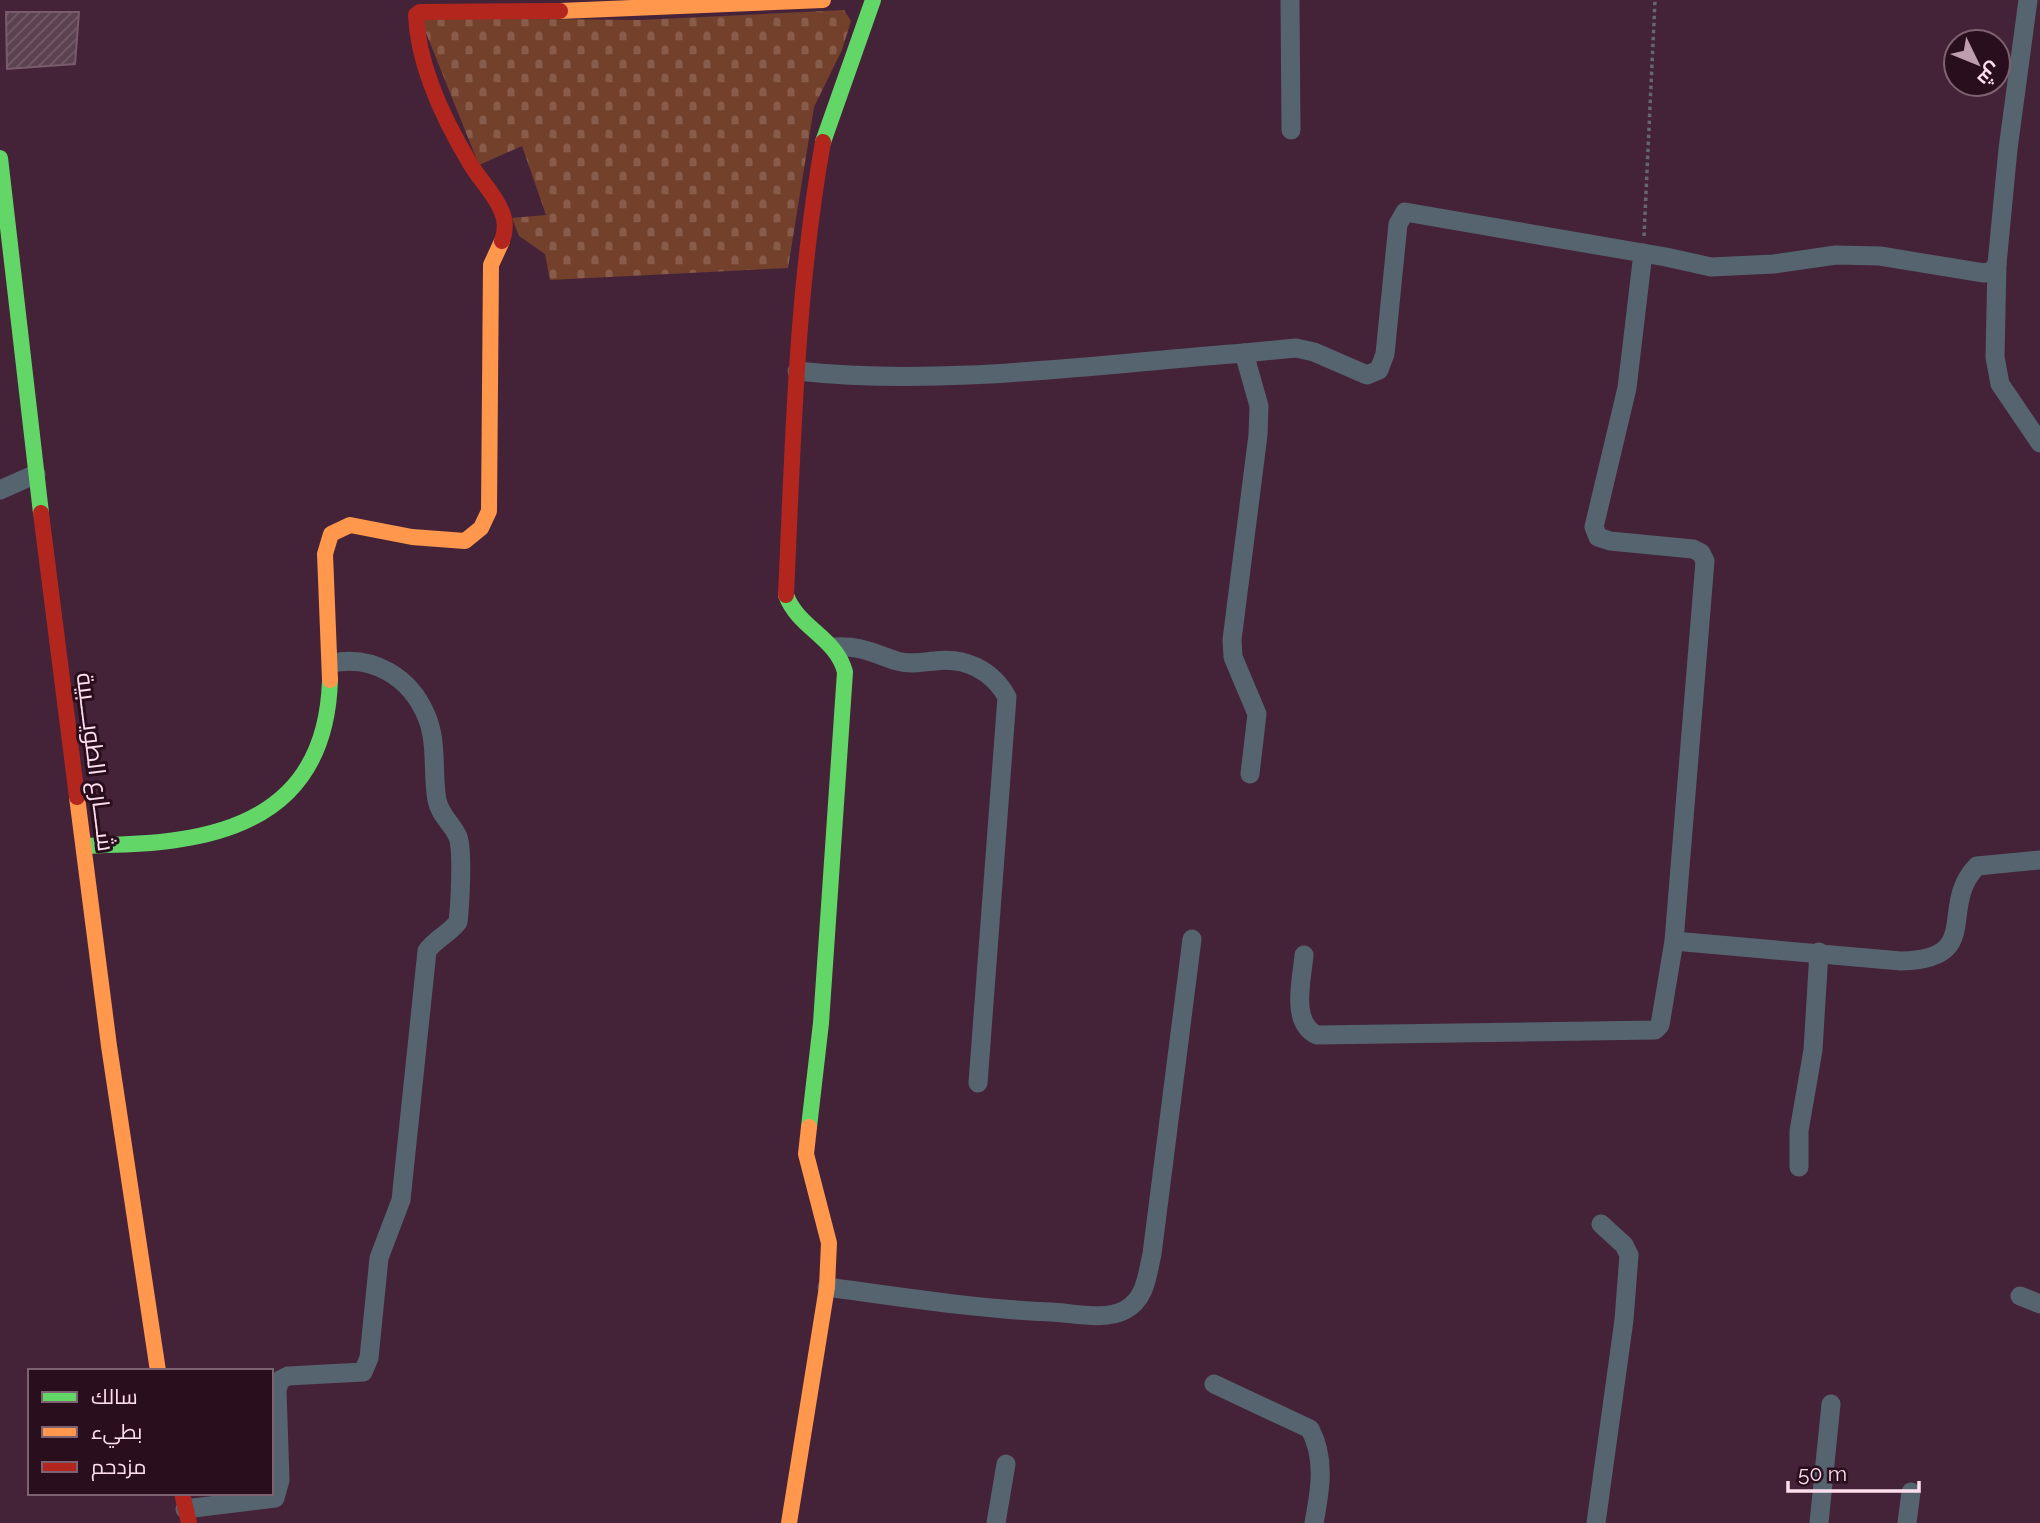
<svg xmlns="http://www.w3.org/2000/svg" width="2040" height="1523" viewBox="0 0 2040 1523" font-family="Raleway,Cairo,sans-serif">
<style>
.cemetery{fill:url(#cemetery-stones)}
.building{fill:url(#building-hatch);stroke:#785b6c;stroke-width:2}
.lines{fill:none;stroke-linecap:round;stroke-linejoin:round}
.path{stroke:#646672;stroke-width:3.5;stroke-dasharray:3.5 3.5;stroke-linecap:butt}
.street{stroke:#56646f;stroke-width:19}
.fast{stroke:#63d668;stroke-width:16}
.slow{stroke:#ff974d;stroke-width:16}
.jam{stroke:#b3261e;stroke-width:16}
.labels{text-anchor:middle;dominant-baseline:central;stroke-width:6;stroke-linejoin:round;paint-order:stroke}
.street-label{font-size:24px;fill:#ffdfef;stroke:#290e1d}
</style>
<defs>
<pattern id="cemetery-stones" width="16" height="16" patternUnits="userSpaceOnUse" patternTransform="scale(1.75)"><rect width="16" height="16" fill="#73402b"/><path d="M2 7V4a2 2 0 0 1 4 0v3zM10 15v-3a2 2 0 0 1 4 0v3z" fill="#885b4a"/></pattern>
<pattern id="building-hatch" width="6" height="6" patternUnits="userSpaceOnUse" patternTransform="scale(1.75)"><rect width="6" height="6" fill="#5c4151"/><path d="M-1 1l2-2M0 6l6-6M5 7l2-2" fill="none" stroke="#745c6a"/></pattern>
</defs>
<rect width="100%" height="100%" fill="#442338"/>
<path class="cemetery" d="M844 10 851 21 842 50 814 107 788 268 550 280 545 254 519 236 512 218 546 215 522 146 479 165 420 18 640 20Z"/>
<path class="building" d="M6 12H79L75 64 7 69Z"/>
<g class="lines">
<path class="path" d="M1644 236 1655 0"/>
<g class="street">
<path d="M1290 0 1291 130"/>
<path d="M1997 264 1995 357 2000 384 2040 443"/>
<path d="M1244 353 1296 348 1314 352 1367 375 1379 370 1385 354 1398 224 1405 212 1666 257 1711 267 1774 264 1836 255 1880 256 1984 273 1992 271 1997 264 2008 149 2028 0"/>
<path d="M797 371C945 387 1096 364 1244 353L1259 406 1258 435 1232 640 1233 657 1257 714 1250 774"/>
<path d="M0 490 36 474"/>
<path d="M835 647C859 645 875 654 897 661 909 665 922 662 935 661 965 657 992 670 1007 697L978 1083"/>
<path d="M1674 941 1901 961C1985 959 1937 907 1977 866L2040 860"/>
<path d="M1304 955C1302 979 1290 1023 1317 1035L1655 1030 1660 1025 1674 941 1705 561 1701 553 1693 549 1610 541 1598 537 1594 527 1627 388 1643 253"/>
<path d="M1799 1167V1131L1813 1050 1819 952"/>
<path d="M827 1287C901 1297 976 1309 1051 1312 1073 1313 1105 1321 1125 1310 1146 1299 1147 1275 1152 1254L1192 939"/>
<path d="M2020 1296 2040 1304"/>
<path d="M1214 1384 1310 1429C1326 1459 1320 1491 1314 1523"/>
<path d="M185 1509 275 1498 280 1480 277 1390 280 1380 288 1376 363 1372 369 1358 379 1258 401 1200 427 951C435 939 449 934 458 922 460 905 463 851 458 837 452 823 440 816 437 800 432 773 438 742 426 715 410 677 373 655 332 663"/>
<path d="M996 1523 1006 1464"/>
<path d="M1596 1523 1624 1320 1629 1255 1624 1245 1601 1224"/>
<path d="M1819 1523 1831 1404"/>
<path d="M1907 1523 1911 1492"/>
</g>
<g class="fast">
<path d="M823 142 873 0"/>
<path d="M0 158 41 513"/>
<path d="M786 595C798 628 836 637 845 672L821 1023 809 1127"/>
<path d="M85 846C115 844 146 845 176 840 272 827 327 779 330 680"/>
</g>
<g class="slow">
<path d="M560 11 823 0"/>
<path d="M330 680 325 554 331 534 350 525 412 537 465 541 481 528 489 511 491 265 502 241"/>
<path d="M77 797 109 1046 158 1371"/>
<path d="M789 1523 827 1287 829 1243 806 1154 809 1127"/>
</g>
<g class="jam">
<path d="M502 241C506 230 506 220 501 210 494 193 480 180 471 165 445 122 418 66 416 15L420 12 560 11"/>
<path d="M41 513 77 797"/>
<path d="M786 595C793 444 796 292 823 142"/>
<path d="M182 1493 189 1523"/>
</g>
</g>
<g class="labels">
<g class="street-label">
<text transform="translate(96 762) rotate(83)">شــــارع الطويــــبية</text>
</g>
</g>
<rect x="28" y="1369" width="245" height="126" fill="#290e1d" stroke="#7f6271" stroke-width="2"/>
<rect x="42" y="1392" width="35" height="10" fill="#63d668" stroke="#7f6271" stroke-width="2"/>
<text x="91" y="1404" font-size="21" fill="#ffdfef">سالك</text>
<rect x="42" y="1427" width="35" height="10" fill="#ff974d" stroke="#7f6271" stroke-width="2"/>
<text x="91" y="1439" font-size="21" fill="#ffdfef">بطيء</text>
<rect x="42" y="1462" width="35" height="10" fill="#b3261e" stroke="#7f6271" stroke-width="2"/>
<text x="91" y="1474" font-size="21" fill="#ffdfef">مزدحم</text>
<g transform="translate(1977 63) rotate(133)"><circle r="33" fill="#290e1d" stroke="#7f6271" stroke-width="2"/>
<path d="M0-5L12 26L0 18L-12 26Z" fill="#be9daf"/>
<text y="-10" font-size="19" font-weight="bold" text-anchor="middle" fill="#ffdfef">ش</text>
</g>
<path d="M1788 1481v10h131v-10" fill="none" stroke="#ffdfef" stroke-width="3.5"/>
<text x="1798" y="1481" font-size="21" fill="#ffdfef" stroke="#290e1d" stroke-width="5" paint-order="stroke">50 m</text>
</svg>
